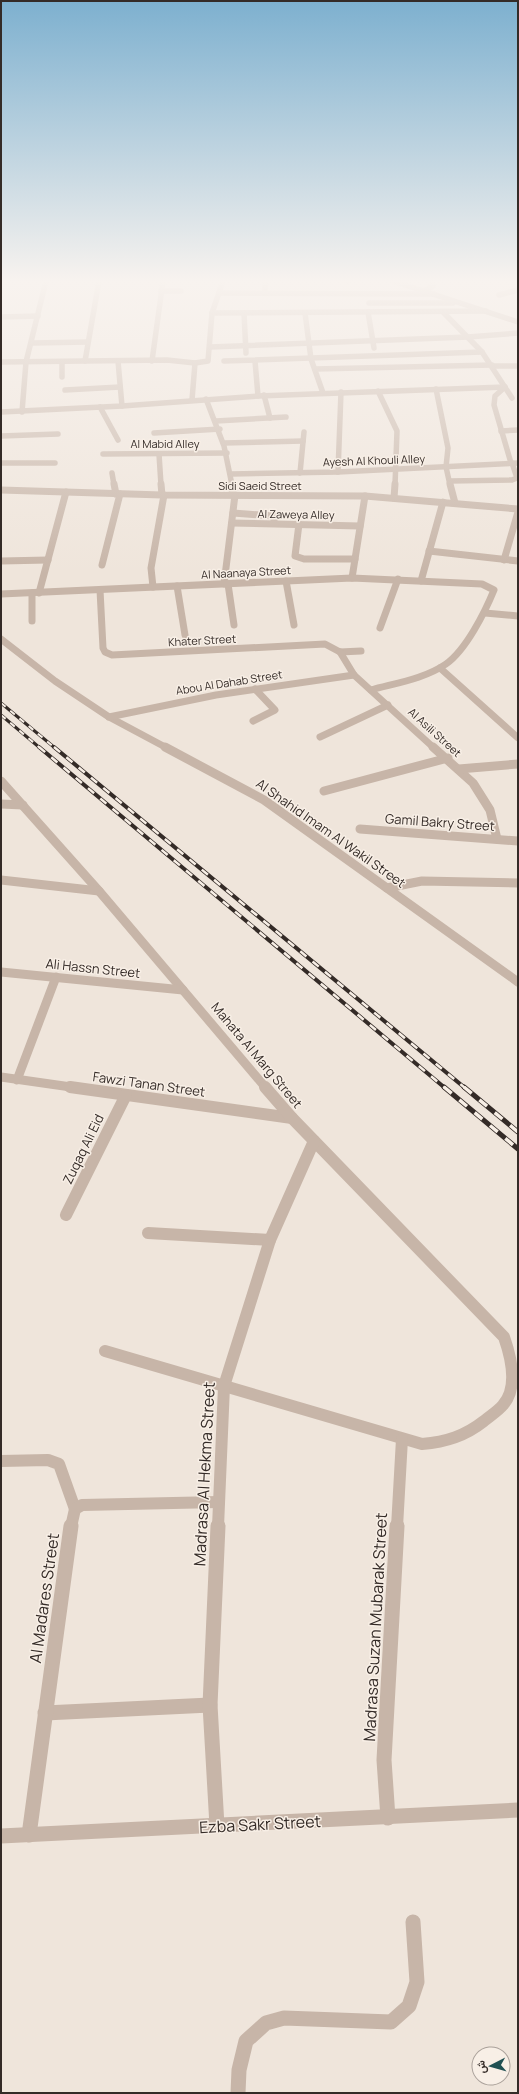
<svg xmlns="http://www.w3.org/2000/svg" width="519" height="2094" viewBox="0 0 519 2094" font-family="Manrope,Vazirmatn,sans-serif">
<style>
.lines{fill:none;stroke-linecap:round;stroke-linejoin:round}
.lane-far2{stroke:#c7b5a8;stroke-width:5.5}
.lane-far1{stroke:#c7b5a8;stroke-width:12}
.lane{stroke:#c7b5a8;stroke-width:15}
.street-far4{stroke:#c7b5a8;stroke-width:5.5}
.street-far3{stroke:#c7b5a8;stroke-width:7}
.street-far2{stroke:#c7b5a8;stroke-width:9}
.street-far1{stroke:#c7b5a8;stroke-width:12}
.street{stroke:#c7b5a8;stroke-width:15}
.rail-far2-casing{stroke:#342b27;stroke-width:3}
.rail-far1-casing{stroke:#342b27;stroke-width:4}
.rail-casing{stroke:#342b27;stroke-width:5}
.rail-far2{stroke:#f8efe6;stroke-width:2;stroke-dasharray:6;stroke-linecap:butt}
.rail-far1{stroke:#f8efe6;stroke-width:2.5;stroke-dasharray:8;stroke-linecap:butt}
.rail{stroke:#f8efe6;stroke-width:3.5;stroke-dasharray:10;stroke-linecap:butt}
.labels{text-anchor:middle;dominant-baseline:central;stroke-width:3;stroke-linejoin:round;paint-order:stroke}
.far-street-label{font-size:11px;fill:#342b27;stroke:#f8efe6}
.street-label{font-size:13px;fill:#342b27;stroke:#f8efe6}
.near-street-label{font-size:16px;fill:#342b27;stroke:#f8efe6}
</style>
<rect width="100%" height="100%" fill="#efe5db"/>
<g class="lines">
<g class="lane-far2">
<path d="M424 291 433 286 432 281"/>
<path d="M499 295 518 290"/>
</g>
<path class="lane-far1" d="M1 1461 48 1460 59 1464 75 1509"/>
<path class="lane" d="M238 2093 239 2070 246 2041 266 2023 284 2018 391 2022 409 2006 417 1982 413 1922"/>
<g class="street-far4">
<path d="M265 281V293"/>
<path d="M346 281H349"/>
<path d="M393 281 518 322"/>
<path d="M161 291H181"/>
<path d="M219 293 434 294"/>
<path d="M369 303H453"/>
<path d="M368 312 374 348"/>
<path d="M443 312 482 352 512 398"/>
<path d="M212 313 486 311"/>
<path d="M244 313 246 353"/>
<path d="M305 313 311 359 323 393"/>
<path d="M1 317 38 316"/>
<path d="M32 343 88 342"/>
<path d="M210 347 468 337 518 333"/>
<path d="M85 361 99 281"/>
<path d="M118 361 122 406"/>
<path d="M152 361 163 281"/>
<path d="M224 361 482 352"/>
<path d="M255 361 258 396"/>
<path d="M1 362 167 360 195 363 208 361 212 313 223 281"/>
<path d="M62 362V377"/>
<path d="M492 366H518"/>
<path d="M315 369 492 365"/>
<path d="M505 387 495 396 494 405 511 463"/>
<path d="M436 389 448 448 446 467 450 485"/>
<path d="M65 390 120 387"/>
<path d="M378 391 397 431 395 485"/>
<path d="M264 395 270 418"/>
<path d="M206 399 224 446 232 485"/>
<path d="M192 400 195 363"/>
<path d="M100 407 118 440"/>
<path d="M1 412 122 406 258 396 505 387"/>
<path d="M22 412 26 362 46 281"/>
<path d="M216 421 286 417"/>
<path d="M501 431 518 430"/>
<path d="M154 433 220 429"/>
<path d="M1 436 58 434"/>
<path d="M224 443 303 441"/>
<path d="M103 454 227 453"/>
<path d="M159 454 161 485"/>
<path d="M1 463H55"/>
<path d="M338 472 341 392"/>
<path d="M112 473 114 485"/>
<path d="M300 473 304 432"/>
<path d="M231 474 338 472 518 463"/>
<path d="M450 481 512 480 517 478 512 463"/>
</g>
<g class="street-far3">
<path d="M114 484 116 494"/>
<path d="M161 484 162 495"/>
<path d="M232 484 233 495"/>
<path d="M450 484 455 503"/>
<path d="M1 490 162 495 365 496 518 509"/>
<path d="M394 498 395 484"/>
<path d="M233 513 274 516V523"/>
<path d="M232 523 360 526"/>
<path d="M299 524 295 556 304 559H355"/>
<path d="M429 551 518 561"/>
<path d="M504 560 518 512"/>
<path d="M1 561 48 560"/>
<path d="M102 565 120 494"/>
<path d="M352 578 365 496"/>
<path d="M286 581 294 625"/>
<path d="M421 581 443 502"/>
<path d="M224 584 235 495"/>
<path d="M228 584 234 625"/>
<path d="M177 586 185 635"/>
<path d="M153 587 151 568 164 495"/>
<path d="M100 590 103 648 105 652 112 655 325 644 340 652 361 651"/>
<path d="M32 593V621"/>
<path d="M39 593 66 492"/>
<path d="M1 594 352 578 482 584 494 590C485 612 466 650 446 664 424 679 396 683 371 690"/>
<path d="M485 613 518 616"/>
<path d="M380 628 398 579"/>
<path d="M1 639 55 681 109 717 167 748"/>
<path d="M340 652 354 675 434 748"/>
<path d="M440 668 518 738"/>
<path d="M109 717 216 695 354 675"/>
<path d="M253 721 275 710 255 689"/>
<path d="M320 737 388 705"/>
</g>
<g class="street-far2">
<path d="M165 747 264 800 518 982"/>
<path d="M433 747 473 783 490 810 497 839"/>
<path d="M459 769 518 764"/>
<path d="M1 781 99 891 266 1088"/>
<path d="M324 791 448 758"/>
<path d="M1 804 23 805"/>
<path d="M360 829 518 841"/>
<path d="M1 880 99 891"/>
<path d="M387 888 422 881 518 883"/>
<path d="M1 972 183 990"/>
<path d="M1 1077 78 1088"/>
<path d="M17 1080 56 977"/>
</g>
<g class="street-far1">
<path d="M70 1087 292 1118"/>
<path d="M66 1215 126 1095"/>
<path d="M148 1233 270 1240"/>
<path d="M105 1351 422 1444C446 1442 465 1436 484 1421 490 1416 498 1411 503 1405 519 1387 511 1357 504 1337L292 1118 265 1087"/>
<path d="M71 1527 75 1509 82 1505 219 1502"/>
<path d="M218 1527 224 1386 270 1240 314 1141"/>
<path d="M397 1527 402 1439"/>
</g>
<g class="street">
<path d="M45 1713 210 1705"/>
<path d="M388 1818 384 1760 397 1526"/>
<path d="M217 1826 210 1705 218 1526"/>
<path d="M29 1835 71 1526"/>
<path d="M1 1836 518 1810"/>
</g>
<g class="rail-far2-casing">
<g id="rail-far2">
<path d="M1 703 55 748"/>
<path d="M1 715 40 748"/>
</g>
</g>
<g class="rail-far1-casing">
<g id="rail-far1">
<path d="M39 747 445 1088"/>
<path d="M54 747 465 1088"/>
</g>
</g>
<g class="rail-casing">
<g id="rail">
<path d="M444 1087 518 1149"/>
<path d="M464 1087 518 1132"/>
</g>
</g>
<use href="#rail-far2" class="rail-far2"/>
<use href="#rail-far1" class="rail-far1"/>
<use href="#rail" class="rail"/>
</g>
<linearGradient id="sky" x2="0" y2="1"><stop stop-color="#7db0cf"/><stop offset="0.49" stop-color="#f8f3ef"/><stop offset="1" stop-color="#f8f3ef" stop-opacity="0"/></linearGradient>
<rect width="519" height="574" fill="url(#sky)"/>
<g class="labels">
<g class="far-street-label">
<text x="165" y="443">Al Mabid Alley</text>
<text transform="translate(374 460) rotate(-2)">Ayesh Al Khouli Alley</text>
<text x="260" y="485">Sidi Saeid Street</text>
<text transform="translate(296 514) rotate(1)">Al Zaweya Alley</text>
<text transform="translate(246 572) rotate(-3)">Al Naanaya Street</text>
<text transform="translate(202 640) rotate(-3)">Khater Street</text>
<text transform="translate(229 682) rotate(-9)">Abou Al Dahab Street</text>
<text transform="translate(435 732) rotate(42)">Al Asili Street</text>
</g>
<g class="street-label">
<text transform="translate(440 822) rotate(4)">Gamil Bakry Street</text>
<text transform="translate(331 833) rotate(35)">Al Shahid Imam Al Wakil Street</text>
<text transform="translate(93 968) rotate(6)">Ali Hassn Street</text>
<text transform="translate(257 1055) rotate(50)">Mahata Al Marg Street</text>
<text transform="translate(149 1084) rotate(8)">Fawzi Tanan Street</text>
<text transform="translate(83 1149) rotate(-64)">Zuqaq Ali Eid</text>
</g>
<g class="near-street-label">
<text transform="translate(204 1474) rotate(-87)">Madrasa Al Hekma Street</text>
<text transform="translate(44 1598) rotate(-82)">Al Madares Street</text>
<text transform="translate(375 1627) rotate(-87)">Madrasa Suzan Mubarak Street</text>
<text transform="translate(260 1824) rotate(-3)">Ezba Sakr Street</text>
</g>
</g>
<rect width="519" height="2094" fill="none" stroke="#342b27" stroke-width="4"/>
<g transform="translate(491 2066) rotate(264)"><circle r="19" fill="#f8efe6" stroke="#aaa19a"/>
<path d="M0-3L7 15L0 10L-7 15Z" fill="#205052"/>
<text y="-6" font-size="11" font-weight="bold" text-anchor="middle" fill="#342b27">ش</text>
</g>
</svg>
